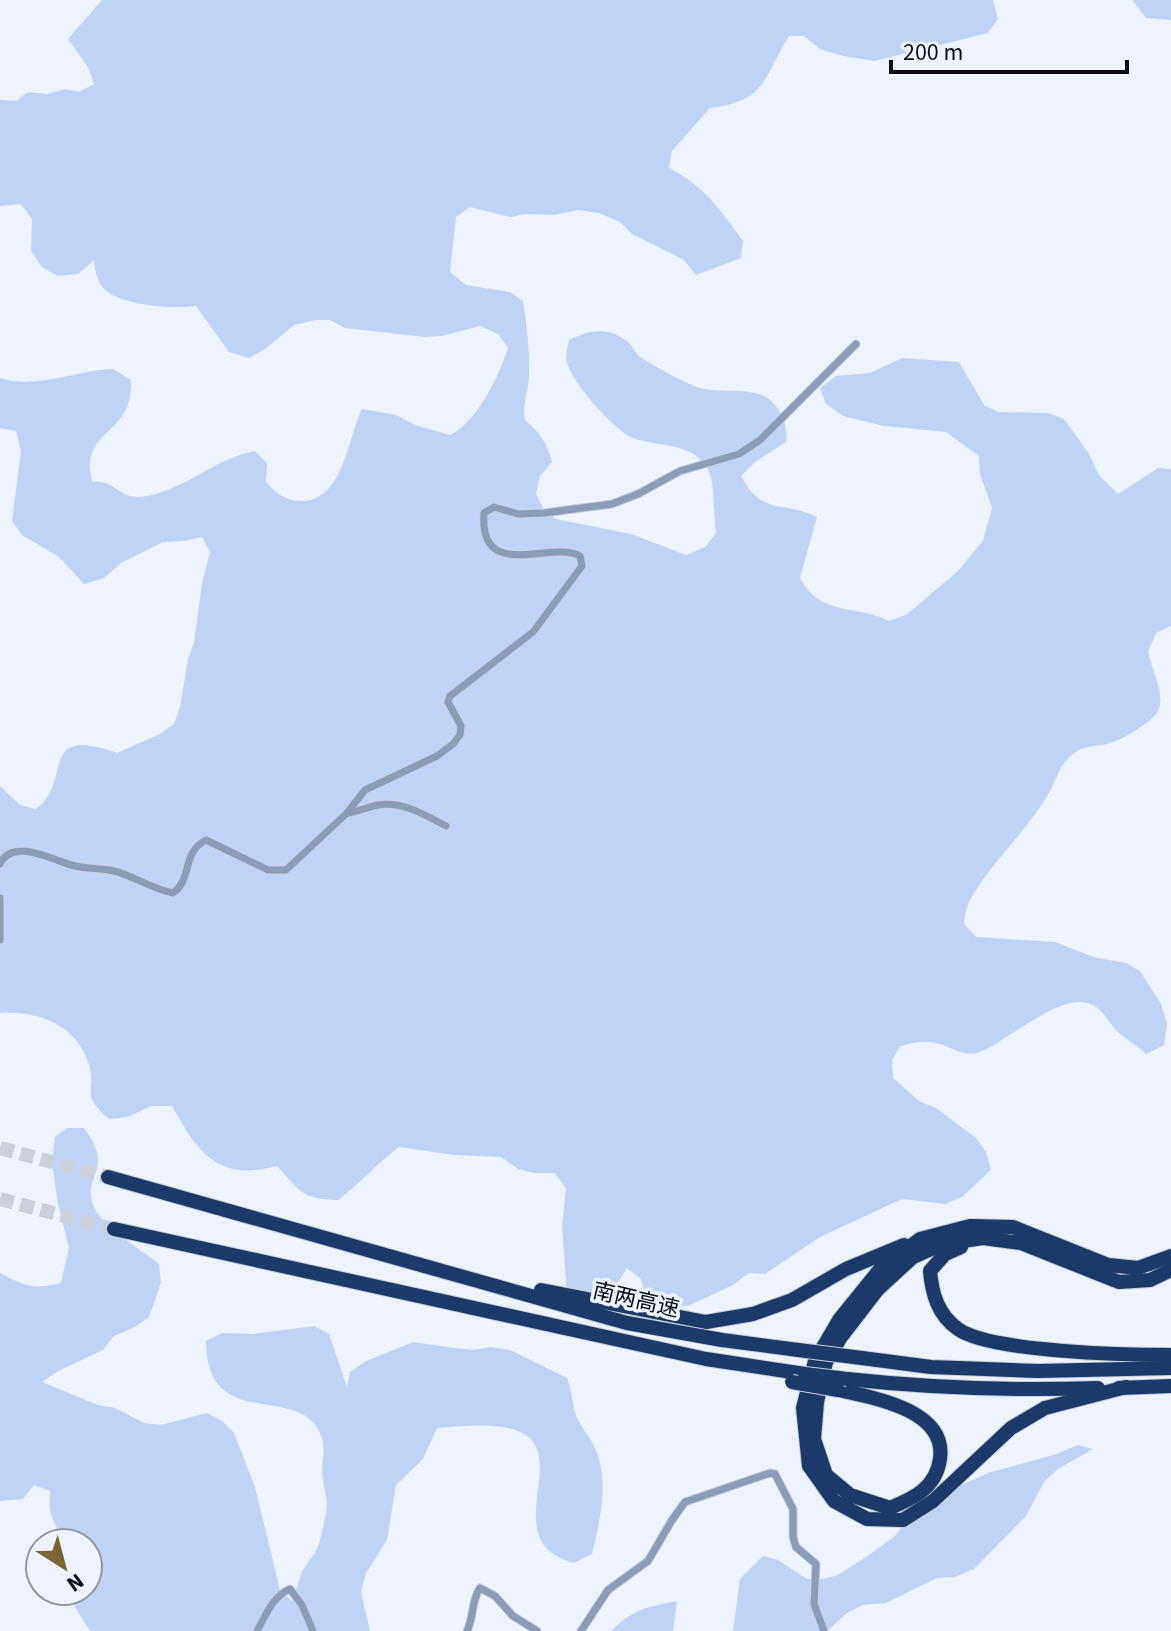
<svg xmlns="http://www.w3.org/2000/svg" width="1171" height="1631" viewBox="0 0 1171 1631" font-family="'Source Sans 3','Noto Sans SC',sans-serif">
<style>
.green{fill:#c0d3f6}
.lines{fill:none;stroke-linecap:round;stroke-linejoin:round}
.highway-tunnel{stroke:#ccd0da;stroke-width:14;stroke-dasharray:14 7;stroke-linecap:butt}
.street-casing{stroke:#caced7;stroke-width:9}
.highway-casing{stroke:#caced7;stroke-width:16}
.street{stroke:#8c9bb6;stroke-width:7}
.highway{stroke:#1d386b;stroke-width:14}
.highway-bridge-casing{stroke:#caced7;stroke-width:16;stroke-linecap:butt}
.highway-bridge{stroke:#1d386b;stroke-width:14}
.labels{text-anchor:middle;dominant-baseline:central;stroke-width:7;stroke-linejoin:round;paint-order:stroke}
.street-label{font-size:22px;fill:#0b0d12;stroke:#eef3fd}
</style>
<rect width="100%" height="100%" fill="#eef3fd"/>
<g class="green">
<path d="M102 0H993L998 19 988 33 874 61 843 56 820 49 804 36H789C763 77 768 101 710 108L672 151 669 168C703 185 721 210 743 241L741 258 696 275 684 260 632 234 620 222 599 213 578 210 554 215 526 214 510 217 470 207 456 217 450 272 466 285 510 292 523 301C527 327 530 351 529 377 528 393 522 404 525 420 540 433 547 442 552 462L540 476 536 494 544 510 556 519 631 534 686 555 705 547 716 533C713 515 716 480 706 466 690 442 657 447 633 438 614 430 568 379 566 358 566 353 568 346 569 340 591 329 612 326 631 345 633 348 635 352 638 355 644 361 687 384 697 387 718 394 743 387 764 396 780 404 789 426 786 442L755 462 741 476C763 517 783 500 817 517L800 578C821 617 855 604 889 621L906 615 957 572 983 541 992 508 980 474 979 456 946 432 884 426 843 416 826 404 820 388 836 376 870 373 902 358 959 362 984 405 998 412 1048 413 1064 419 1088 452 1099 475 1118 494 1158 468 1171 469V626L1156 633 1148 651C1151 669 1166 694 1158 711 1153 722 1120 741 1107 744 1094 747 1084 745 1073 754 1060 764 1057 778 1050 791 1029 829 995 858 973 895 967 904 965 913 964 924L976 937 1055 942 1093 957 1126 963 1140 971 1161 1004 1167 1024 1164 1045 1146 1054C1137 1045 1126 1040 1118 1032 1109 1023 1104 1011 1093 1005 1067 992 1030 1024 1009 1035 1000 1041 988 1050 977 1053 960 1056 951 1046 936 1043 924 1040 912 1043 900 1046L892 1060 893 1078 919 1101 936 1108 976 1138 986 1152 991 1170 962 1197 945 1204 902 1199 820 1237 765 1274 749 1273 733 1285 688 1306 665 1307 645 1297 641 1279 627 1268 617 1284 605 1296 567 1294 562 1225 566 1189 555 1173H534L518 1169 501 1157 454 1155 399 1147C377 1163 360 1184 338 1200 302 1199 300 1191 277 1166 218 1182 198 1153 172 1106H151L128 1117 109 1119C79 1093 97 1093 89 1065 77 1025 38 1010 0 1013V786L20 805 36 809C74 781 36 725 117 753L160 734 174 724 180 707 188 659 194 643 202 583 210 552 202 537 184 541 163 542 121 563 104 578 84 584 59 557 22 535 12 521 21 451 16 431 0 428V378C34 390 77 370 113 369L131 380C133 430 95 427 90 462 89 468 91 476 92 481 98 482 105 482 110 485 121 491 125 497 138 497 179 495 214 458 255 451L267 463 266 482C277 494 287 502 304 501 343 499 348 438 362 409L396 415 415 425 450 435C477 422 499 376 508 348L498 334 480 326 442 336 424 337 345 328 330 320H315L294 325 264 350 249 358 229 352 196 306C172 309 123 306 104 289 97 282 95 269 94 260L78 274 58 276 42 267 31 251 32 219 21 204 0 206V100L16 101 28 92 47 94 65 89 79 92 94 84 88 67 68 39Z"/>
<path d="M1132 0H1171V20L1146 18Z"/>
<path d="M67 1128H84C116 1171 82 1174 93 1205 100 1226 141 1249 159 1264L161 1283 149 1317 135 1327 114 1336 103 1350 58 1371 42 1382 98 1405 115 1408 144 1423 161 1425 207 1413 222 1421 234 1433 255 1487 280 1590 292 1601C296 1592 298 1582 302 1572 308 1561 317 1553 320 1540 322 1529 327 1515 327 1504 326 1494 323 1483 322 1473 322 1458 327 1446 319 1431 294 1383 207 1433 206 1341L222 1333 253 1334 314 1326 329 1334 347 1387 350 1372 366 1361 413 1342 454 1348 474 1350 490 1347 510 1350 567 1378C572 1391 572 1403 576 1415 580 1427 590 1436 595 1448 610 1481 600 1520 592 1554L574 1563C491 1541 580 1448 512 1429 489 1423 460 1426 437 1428L423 1459 396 1485 387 1540 366 1573 361 1592 370 1631H90L65 1591H88V1543H61C57 1520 47 1520 50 1491L34 1485 23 1499 0 1501V1273C25 1286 33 1290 61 1283L69 1248 58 1204 52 1163 55 1137Z"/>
<path d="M1078 1445 1093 1449 1058 1469 1044 1482 1026 1516 974 1569 955 1577 937 1578 886 1603 863 1605 847 1613 827 1631H733L740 1579 763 1556 778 1560 807 1579H823L838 1575 869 1555 895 1536 904 1524 961 1485 991 1472 1057 1454Z"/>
<path d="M677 1601 673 1631H611C633 1609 648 1607 677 1601Z"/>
</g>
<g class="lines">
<g class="highway-tunnel">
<path d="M0 1148 108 1177"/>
<path d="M0 1199 114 1229"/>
</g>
<g class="street-casing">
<g id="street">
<path d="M347 813C358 812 367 807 378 805 403 801 425 815 446 826"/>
<path d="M0 864C12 836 56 862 75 866 88 869 101 868 114 871 134 876 152 889 173 893 193 879 181 853 206 840L268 870H286L347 813 365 790 437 756 453 744 460 735 461 726 448 702 450 696 533 632 582 566 580 556C550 540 479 583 484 513L494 507 518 514 544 513 612 504 638 494 680 471 739 454 760 440 856 344"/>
<path d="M0 898V940"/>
<path d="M257 1631C266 1615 272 1597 290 1589L302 1605 313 1631"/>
<path d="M467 1631C474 1617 471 1601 480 1588L495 1596 513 1616 537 1631"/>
<path d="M581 1631 608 1590 648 1561 672 1520 685 1502 770 1473 775 1474 793 1509V1537L796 1547 816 1564 814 1604 824 1631"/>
</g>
</g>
<g class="highway-casing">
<g id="highway">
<path d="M108 1177 627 1323 722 1340 806 1351"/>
<path d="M114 1229 706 1359 805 1374"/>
<path d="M961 1247 945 1254 930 1271C932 1294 938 1315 958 1329 990 1352 1128 1355 1171 1355"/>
<path d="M541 1290 706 1322 753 1314 792 1300 846 1269 904 1245"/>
<path d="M854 1357 931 1367 1038 1371 1171 1368"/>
<path d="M847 1379C931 1388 1014 1391 1098 1388"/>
<path d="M1126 1387 1045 1408 1011 1428 933 1501 903 1520 867 1519 834 1501 809 1466 803 1408 815 1361 839 1320 881 1268 920 1239 970 1226 1013 1227 1108 1265 1138 1268 1171 1256"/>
<path d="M1119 1388 1171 1386"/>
<path d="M838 1390C875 1398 947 1410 940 1459 936 1488 914 1498 890 1508L850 1495 826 1475 814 1439 817 1402 826 1362 841 1337 878 1289 913 1257 942 1244 983 1238 1021 1243 1119 1282 1150 1280 1171 1270"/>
</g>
</g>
<use href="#street" class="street"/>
<use href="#highway" class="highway"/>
<g class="highway-bridge-casing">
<g id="highway-bridge">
<path d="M806 1351 854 1357"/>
<path d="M805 1374 847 1379"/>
<path d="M792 1382 838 1390"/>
</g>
</g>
<use href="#highway-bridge" class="highway-bridge"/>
</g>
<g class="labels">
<g class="street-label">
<text transform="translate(636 1300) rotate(13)">南两高速</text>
</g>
</g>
<g transform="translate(64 1567) rotate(144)"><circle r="38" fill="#eef3fd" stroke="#93979f" stroke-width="2"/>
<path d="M0-6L14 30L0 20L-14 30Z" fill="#796836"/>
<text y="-12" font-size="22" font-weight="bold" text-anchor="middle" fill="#0b0d12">N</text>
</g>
<path d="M891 60v12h236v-12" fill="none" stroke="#0b0d12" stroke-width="4"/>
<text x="903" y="60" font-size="24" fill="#0b0d12" stroke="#eef3fd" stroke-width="6" paint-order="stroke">200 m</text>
</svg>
